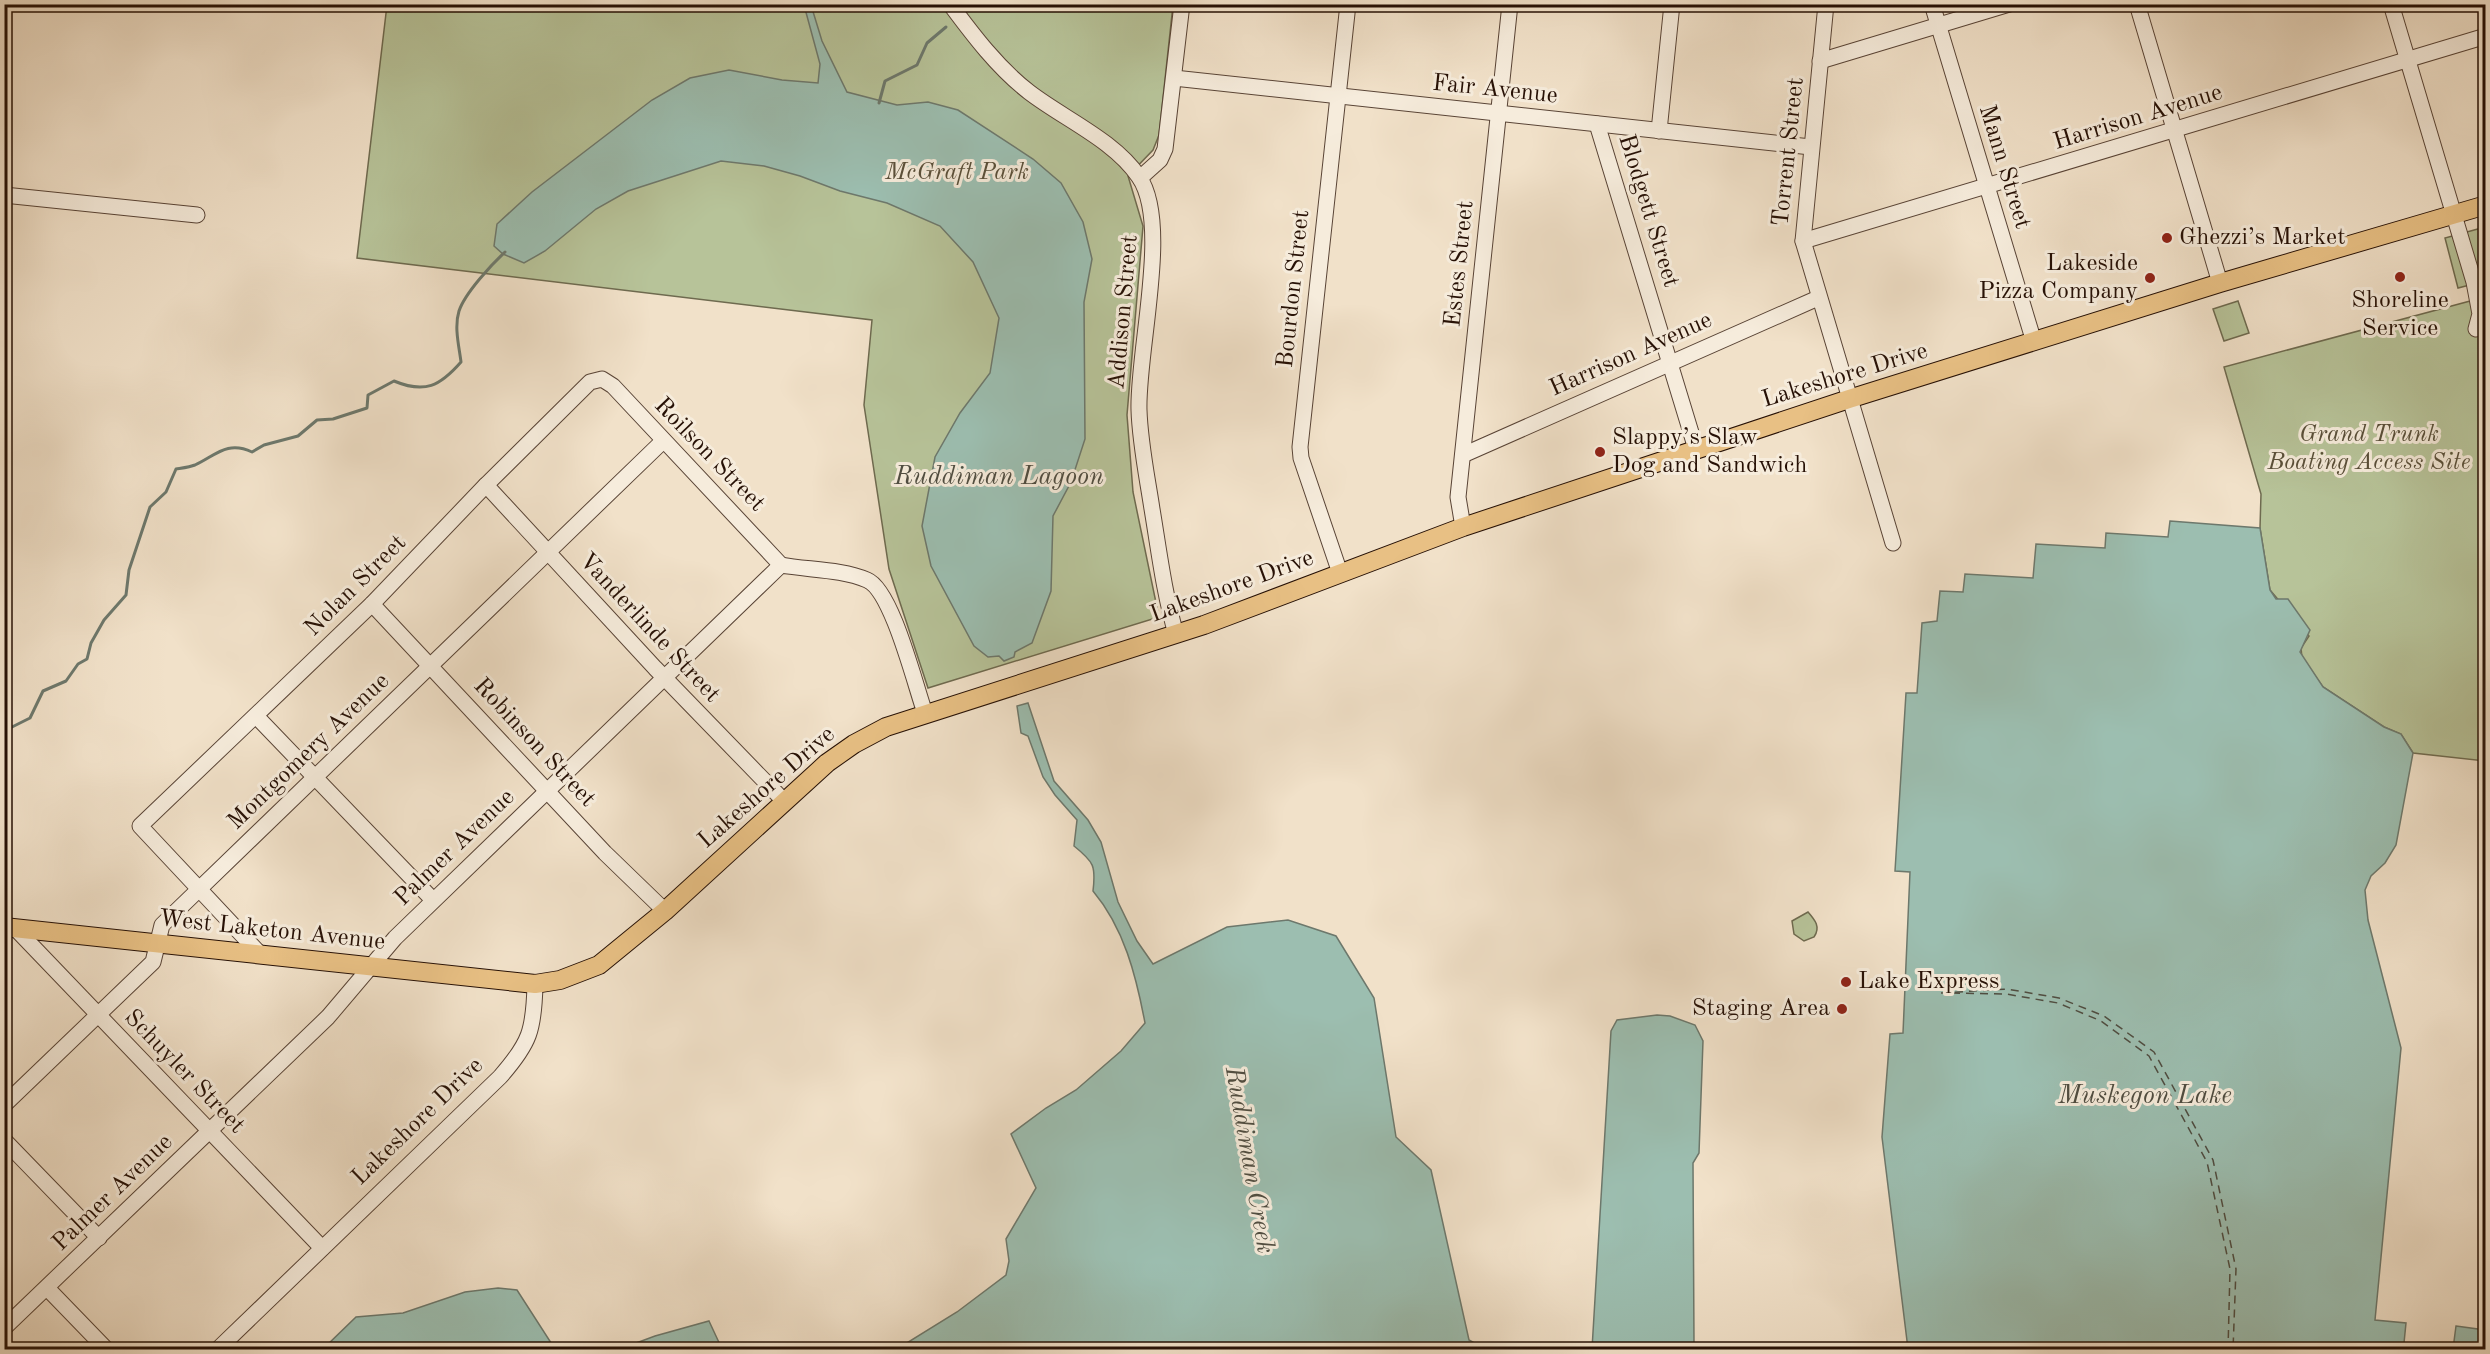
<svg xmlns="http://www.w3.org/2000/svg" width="2490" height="1354" viewBox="0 0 2490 1354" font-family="'Old Standard TT',serif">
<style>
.green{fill:#b7c399;stroke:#6e6a4f;stroke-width:1.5}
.water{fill:#9cbeb0;stroke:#6d786c;stroke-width:1.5}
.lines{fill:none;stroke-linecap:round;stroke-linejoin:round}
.stream{stroke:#6d786c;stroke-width:3}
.ferry{stroke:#4f4d41;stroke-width:1.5;stroke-dasharray:8 6;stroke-linecap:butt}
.minor-casing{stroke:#594436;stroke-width:17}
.major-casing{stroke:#261005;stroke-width:20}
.minor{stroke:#f6ecdc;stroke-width:15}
.major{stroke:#e8c084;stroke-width:18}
.poi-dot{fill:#8f2418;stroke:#f6ecdc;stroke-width:2}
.labels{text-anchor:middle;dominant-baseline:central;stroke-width:6;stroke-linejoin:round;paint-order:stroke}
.street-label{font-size:24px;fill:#261005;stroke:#f6ecdc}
.park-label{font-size:24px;font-style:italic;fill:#594f39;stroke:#f6ecdc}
.poi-label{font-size:24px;fill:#261005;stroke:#f6ecdc;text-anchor:start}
.water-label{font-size:26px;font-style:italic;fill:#4f4d41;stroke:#f6ecdc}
</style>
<rect width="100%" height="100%" fill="#f1e1c9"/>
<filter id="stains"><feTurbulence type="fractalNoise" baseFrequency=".00333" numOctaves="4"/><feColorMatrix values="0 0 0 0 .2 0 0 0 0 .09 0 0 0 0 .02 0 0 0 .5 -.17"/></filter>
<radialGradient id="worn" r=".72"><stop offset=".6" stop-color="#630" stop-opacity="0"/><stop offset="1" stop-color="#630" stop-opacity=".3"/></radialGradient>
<g class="green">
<path d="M387 5H1173L1159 135 1153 150 1128 176 1143 226 1127 415 1133 492 1159 617 928 688 889 569 864 405 872 320 357 258Z"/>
<path d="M2485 227V281L2458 288 2445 238Z"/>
<path d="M2485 297V761L2413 753 2401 734 2384 727 2323 687 2302 658 2301 648 2309 636 2270 590 2260 528 2261 494 2224 367Z"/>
<path d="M2238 301 2249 333 2224 341 2213 309Z"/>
<path d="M1808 912C1815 920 1821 927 1814 937L1804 941 1794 934 1792 921Z"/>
</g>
<g class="water">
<path d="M804 5H811L822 41 847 92 897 105 928 102 958 110 1033 159 1061 183 1083 222 1092 259 1084 302 1085 439 1071 482 1053 516 1051 591 1032 643 1015 652 1014 657 1004 661 999 656 988 657 974 646 931 566 922 526 935 457 960 413 990 373 999 318 973 262 940 226 887 203 840 191 800 176 764 166 721 161 628 191 596 209 545 251 524 263 503 254 494 246 497 224 532 192 652 100 690 78 729 70 782 80 818 83 820 64Z"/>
<path d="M2170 521 2260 528 2270 590 2276 599H2288L2310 630 2300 652 2323 687 2384 727 2401 734 2413 753 2396 845 2385 863 2371 876 2365 890 2368 920 2401 1048 2375 1320 2406 1323 2404 1343 2432 1347V1349H1908L1882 1137 1890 1034 1903 1033 1910 872 1895 871 1906 693H1917L1922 623 1937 621 1940 591 1963 592 1965 574 2033 578 2036 544 2105 548 2106 533 2168 537Z"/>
<path d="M1028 703 1054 781 1088 820 1101 842 1118 902 1137 941 1153 964 1227 927 1288 920 1336 936 1374 998 1396 1137 1431 1170 1469 1340 1485 1349H897L957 1312 1006 1275 1009 1261 1006 1239 1036 1188 1011 1134 1046 1108 1076 1090 1121 1051 1145 1023C1136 975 1124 928 1093 891 1096 866 1094 862 1074 846L1077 820 1055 795 1043 777 1028 736 1021 733 1017 706Z"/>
<path d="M1657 1015 1670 1016 1695 1025 1703 1041 1699 1153 1693 1163 1694 1344 1697 1349H1592L1611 1031 1617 1020Z"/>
<path d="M498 1288 517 1290 555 1349H323L356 1317 403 1313 465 1292Z"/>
<path d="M709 1321 722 1349H620L655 1336Z"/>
<path d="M2456 1326 2485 1330V1349H2453Z"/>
</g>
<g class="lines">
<g class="stream">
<path d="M969 8 971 4"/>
<path d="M879 103 885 81 917 65 927 43 946 27"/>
<path d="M4 736 8 729 30 718 43 691 66 681 78 664 87 659 91 643 104 620 126 595 129 570 150 507 166 492 176 469C182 468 190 467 195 465 215 456 227 440 252 452L264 445 298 436 317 420 333 419 367 408 368 395 394 381C425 394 440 386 461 362 459 346 454 327 459 311 465 293 492 264 505 252"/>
</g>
<g class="ferry">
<path d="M1941 993 2007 989 2059 998 2104 1016 2154 1052 2213 1160 2236 1269 2233 1350"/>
<path d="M1952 993 2006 994 2058 1003 2101 1021 2149 1056 2207 1162 2230 1269 2228 1350"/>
</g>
<g class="minor-casing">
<g id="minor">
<path d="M950 4C973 35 998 68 1029 92 1064 119 1114 140 1139 177 1171 223 1137 351 1139 410 1140 443 1147 476 1152 509 1159 551 1164 593 1176 634"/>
<path d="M1826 4 1803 241 1893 543"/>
<path d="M1932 4 2034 342"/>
<path d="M2137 4 2220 283"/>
<path d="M2391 4 2474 282 2480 314 2476 329"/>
<path d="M1820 61 2009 4"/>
<path d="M1174 78 1811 147"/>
<path d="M1597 124 1696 449"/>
<path d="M1659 131 1672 4"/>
<path d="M1140 178 1160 160 1165 149 1182 4"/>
<path d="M4 195 197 215"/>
<path d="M1803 241 2486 36"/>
<path d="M1463 455 1818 298"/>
<path d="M486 485 655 668 783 800"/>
<path d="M1463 527 1458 497 1510 4"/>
<path d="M1340 573 1301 458 1300 447 1348 4"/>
<path d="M372 604 605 853 665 911"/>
<path d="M256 716 433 900"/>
<path d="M15 928 322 1248"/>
<path d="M260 954 140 826 372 604 486 485 590 382 602 379 613 386 781 565"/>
<path d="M4 1105 153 962 162 925 663 441"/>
<path d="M4 1140 99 1238"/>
<path d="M47 1288 107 1350"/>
<path d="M4 1328 328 1017 395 938 781 565C808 570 841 569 867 580 892 590 915 685 925 713"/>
<path d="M217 1350 500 1077C530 1043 534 1030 535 984"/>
</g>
</g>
<g class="major-casing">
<path id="major" d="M4 927 535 984 560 980 599 965 665 911 827 763 854 744 886 727 1204 625 1463 527 1849 399 2220 283 2486 205"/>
</g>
<use href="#minor" class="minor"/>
<use href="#major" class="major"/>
</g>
<g class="poi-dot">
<circle cx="2167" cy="238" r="6"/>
<circle cx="2400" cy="277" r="6"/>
<circle cx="2150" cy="278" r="6"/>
<circle cx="1600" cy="452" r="6"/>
<circle cx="1846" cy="982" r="6"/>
<circle cx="1842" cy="1009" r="6"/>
</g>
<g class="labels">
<g class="street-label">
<text transform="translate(1495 90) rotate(6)">Fair Avenue</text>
<text transform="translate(2138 118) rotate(-17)">Harrison Avenue</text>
<text transform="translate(1789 152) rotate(-84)">Torrent Street</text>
<text transform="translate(2004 167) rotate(73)">Mann Street</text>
<text transform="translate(1648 211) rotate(73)">Blodgett Street</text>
<text transform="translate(1460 264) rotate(-84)">Estes Street</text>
<text transform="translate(1294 289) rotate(-84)">Bourdon Street</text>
<text transform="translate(1124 312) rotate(-85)">Addison Street</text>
<text transform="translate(1631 355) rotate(-24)">Harrison Avenue</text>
<text transform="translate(1845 376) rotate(-17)">Lakeshore Drive</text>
<text transform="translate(709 455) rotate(46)">Roilson Street</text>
<text transform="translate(356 586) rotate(-45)">Nolan Street</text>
<text transform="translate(1232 587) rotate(-20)">Lakeshore Drive</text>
<text transform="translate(649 628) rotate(47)">Vanderlinde Street</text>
<text transform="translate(534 743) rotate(47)">Robinson Street</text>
<text transform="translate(309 752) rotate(-44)">Montgomery Avenue</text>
<text transform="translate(767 788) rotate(-41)">Lakeshore Drive</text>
<text transform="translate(455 848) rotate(-44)">Palmer Avenue</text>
<text transform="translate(272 931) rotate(6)">West Laketon Avenue</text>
<text transform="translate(184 1072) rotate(46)">Schuyler Street</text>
<text transform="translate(418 1122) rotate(-44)">Lakeshore Drive</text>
<text transform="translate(113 1193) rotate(-44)">Palmer Avenue</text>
</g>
<g class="park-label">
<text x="957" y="173">McGraft Park</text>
<text x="2369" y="435">Grand Trunk<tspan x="2369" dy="28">Boating Access Site</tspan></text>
</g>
<g class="poi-label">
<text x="2179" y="238">Ghezzi’s Market</text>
<text x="2138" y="264" text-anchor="end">Lakeside<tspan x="2138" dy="28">Pizza Company</tspan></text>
<text x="2400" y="301" text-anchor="middle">Shoreline<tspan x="2400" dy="28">Service</tspan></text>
<text x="1612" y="438">Slappy’s Slaw<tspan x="1612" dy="28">Dog and Sandwich</tspan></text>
<text x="1858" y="982">Lake Express</text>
<text x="1830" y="1009" text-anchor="end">Staging Area</text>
</g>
<g class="water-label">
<text x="999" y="477">Ruddiman Lagoon</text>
<text x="2145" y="1096">Muskegon Lake</text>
<text transform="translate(1249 1160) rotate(80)">Ruddiman Creek</text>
</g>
</g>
<rect width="2490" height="1354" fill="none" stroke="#f1e1c9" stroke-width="24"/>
<rect x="6" y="6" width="2478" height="1342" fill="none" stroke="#261005" stroke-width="3"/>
<rect x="12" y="12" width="2466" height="1330" fill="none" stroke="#261005" stroke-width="1.5"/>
<rect width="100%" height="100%" filter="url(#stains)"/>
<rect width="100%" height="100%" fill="url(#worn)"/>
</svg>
